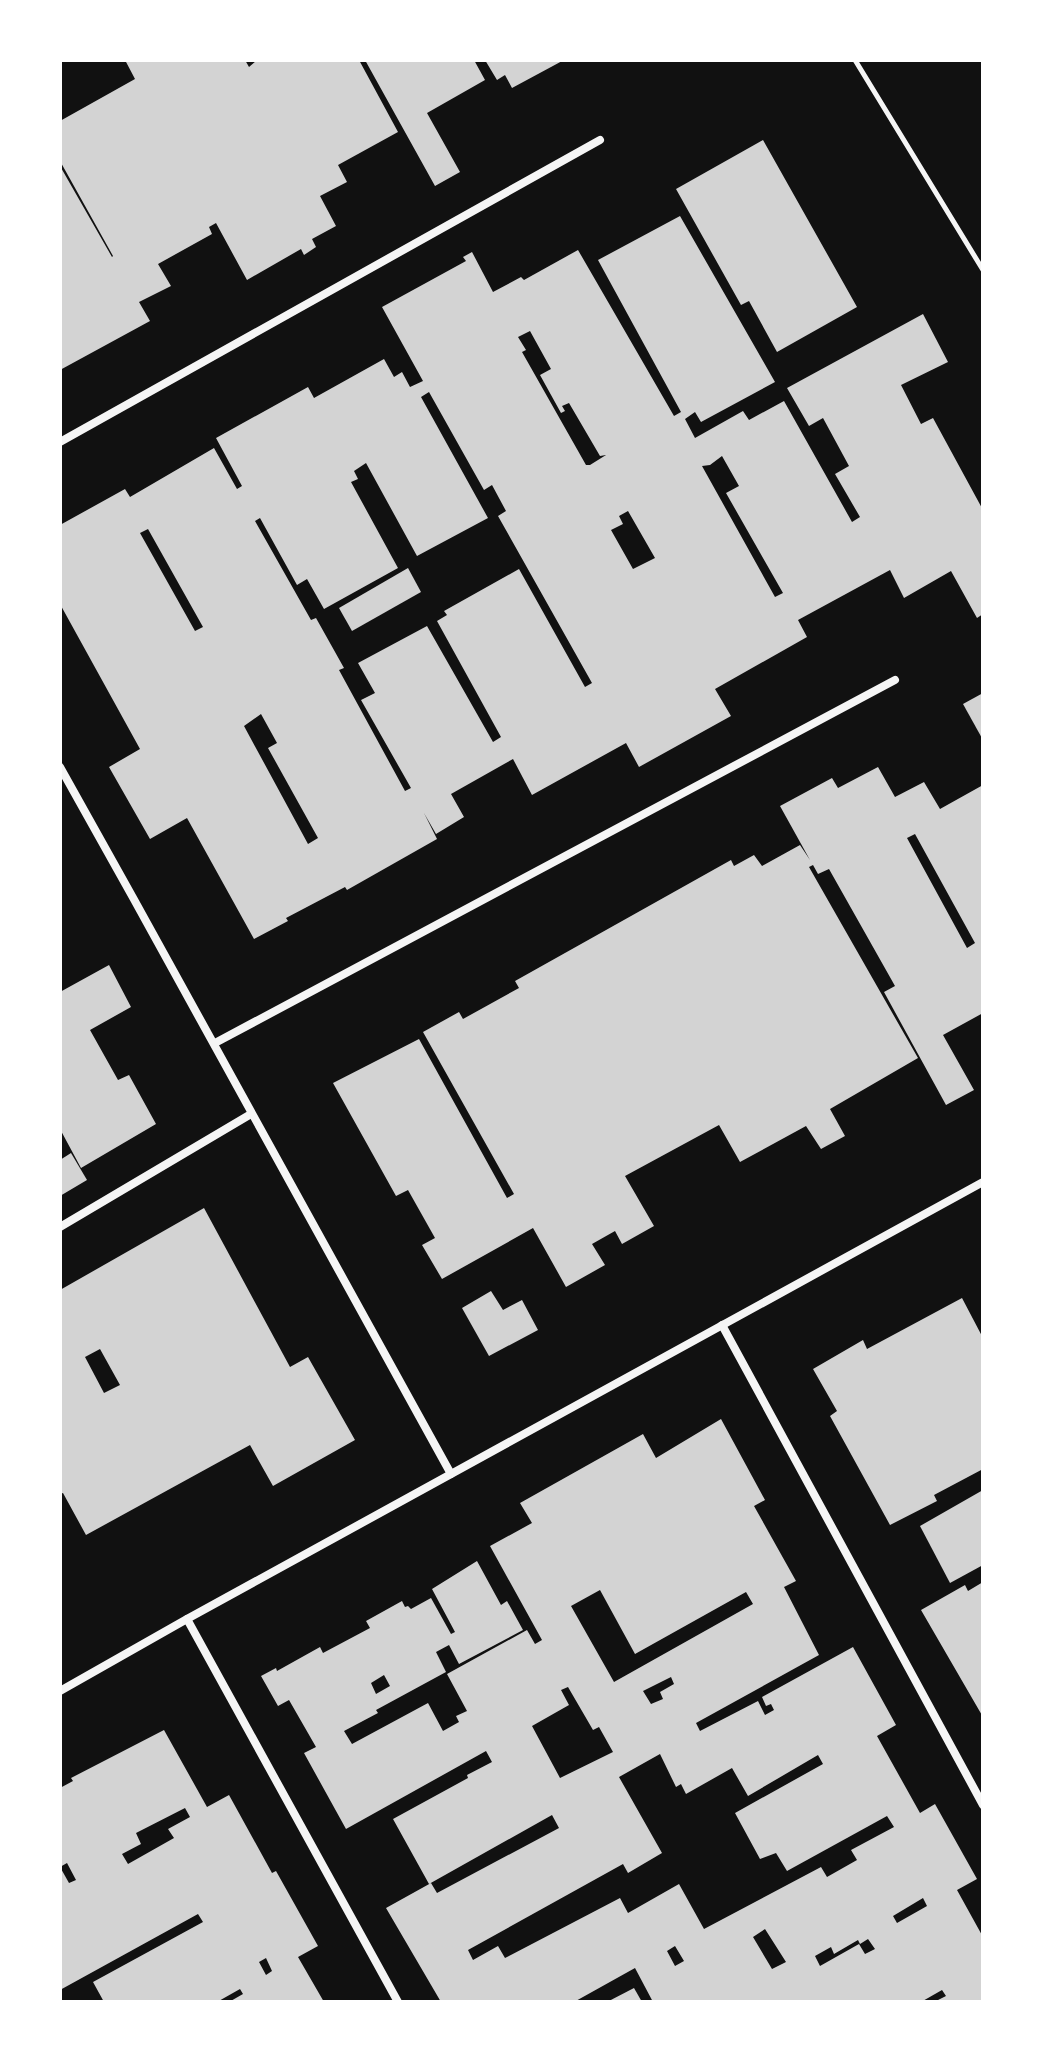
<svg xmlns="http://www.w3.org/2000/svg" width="1043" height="2062" viewBox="0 0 1043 2062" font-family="Jost,sans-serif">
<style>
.building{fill:#d3d3d3;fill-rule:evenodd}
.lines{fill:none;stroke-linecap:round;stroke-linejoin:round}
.path{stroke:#f5f5f5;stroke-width:5}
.minor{stroke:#f5f5f5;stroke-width:8}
</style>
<rect width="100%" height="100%" fill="#111"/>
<g class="building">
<path d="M125 60H245L249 67 257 60H359L398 132 338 165 347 182 320 196 336 226 312 239 316 247 304 255 301 249 247 280 216 223 209 227 212 234 158 264 171 286 139 302 150 321 60 370V166L112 257 113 256 60 161V121L135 79Z"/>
<path d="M365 60H474L485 80 427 113 460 172 435 186Z"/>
<path d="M485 60H564L512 88 505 75 497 80Z"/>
<path d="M763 140 857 307 777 352 749 301 741 305 676 189Z"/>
<path d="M680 216 775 382 701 422 695 412 685 419 695 438 743 411 749 420 784 401 852 522 860 517 835 474 849 466 823 418 809 426 787 388 923 314 948 362 901 385 921 424 933 418 983 510V614L977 618 951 571 904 598 890 570 798 620 807 637 715 689 731 716 639 767 626 743 532 795 513 759 451 794 464 817 436 834 424 813 437 839 347 890 345 887 286 918 288 921 254 939 187 818 150 839 109 767 140 749 60 604V525L125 489 130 497 214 448 237 489 242 486 216 438 308 387 314 398 384 359 394 377 402 372 410 387 423 381 382 307 466 261 463 257 472 252 493 292 521 277 524 280 578 250 674 416 681 412 598 260ZM530 331 551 369 540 375 561 413 565 411 562 406 569 403 600 456 606 455 590 465H586L522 352 526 350 518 337ZM429 392 484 490 492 485 506 511 498 516 592 683 585 687 519 569 444 611 447 615 437 621 501 737 493 742 427 626 358 663 375 693 361 700 411 788 405 791 339 670 344 668 316 618 311 620 255 521 260 518 297 585 307 579 324 609 398 568 351 482 358 479 354 471 366 463 417 556 488 518 421 397ZM722 456 739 486 726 493 783 593 775 597 702 466 710 465ZM628 511 655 558 633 569 611 530 623 524 619 516ZM148 529 203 627 195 631 140 533ZM261 714 277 743 268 748 318 838 308 844 244 726Z"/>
<path d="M408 568 421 592 352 631 339 608Z"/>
<path d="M983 693V740L963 704Z"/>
<path d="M878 767 895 797 924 782 940 809 983 785V1013L943 1035 974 1090 946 1105 884 992 895 986 829 869 818 874 813 865 809 867 918 1058 830 1109 845 1136 821 1149 806 1126 740 1162 719 1125 625 1176 654 1226 622 1244 615 1231 592 1244 605 1265 566 1287 533 1228 442 1279 422 1245 435 1238 408 1190 396 1196 333 1083 419 1039 507 1198 514 1194 423 1032 459 1012 463 1019 519 988 515 981 731 860 734 866 754 855 762 866 800 845 810 860 780 806 832 778 838 788ZM915 834 975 943 967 948 907 838Z"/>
<path d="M109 965 131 1007 90 1030 118 1080 129 1075 156 1124 81 1168 60 1129V992Z"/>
<path d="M71 1153 87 1180 60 1196V1160Z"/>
<path d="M204 1208 290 1367 308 1357 355 1440 273 1486 250 1445 86 1535 63 1493 60 1494V1290ZM100 1349 120 1385 104 1393 85 1357Z"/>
<path d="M491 1291 503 1310 522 1300 538 1330 489 1356 462 1308Z"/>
<path d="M962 1298 983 1338V1469L934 1495 937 1501 890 1525 830 1416 837 1411 813 1369 863 1340 867 1349Z"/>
<path d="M721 1419 765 1500 754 1506 796 1581 784 1587 819 1655 696 1723 700 1731 758 1701 765 1715 774 1710 771 1704 766 1706 762 1697 853 1647 896 1725 877 1736 920 1813 935 1804 977 1879 957 1890 983 1937V2002H934L946 1996 942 1990 921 2002H653L635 1968 574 2002H441L386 1908 431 1883 437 1893 559 1828 552 1815 429 1884 393 1819 468 1778 467 1775 492 1762 486 1751 346 1829 304 1753 316 1747 289 1700 278 1706 261 1676 276 1668 277 1671 320 1647 323 1653 370 1628 366 1621 402 1601 405 1607 408 1606 411 1609 431 1598 451 1634 455 1632 432 1589 477 1561 501 1605 507 1601 523 1630 459 1664 449 1645 436 1652 446 1672 376 1710 378 1713 344 1731 352 1744 428 1703 443 1731 459 1722 456 1716 467 1711 447 1674 527 1630 535 1644 542 1640 490 1546 532 1523 520 1503 643 1434 656 1458ZM600 1590 635 1654 746 1592 753 1604 614 1682 571 1606ZM384 1675 390 1686 376 1694 371 1683ZM671 1677 674 1684 660 1692 663 1699 651 1704 643 1691ZM568 1687 593 1730 599 1727 613 1752 560 1778 532 1726 569 1705 561 1690ZM660 1754 676 1787 681 1784 686 1794 732 1768 748 1796 818 1755 823 1764 735 1813 760 1859 776 1853 787 1871 887 1816 894 1827 851 1850 857 1860 827 1877 821 1867 704 1929 679 1884 628 1913 620 1898 505 1958 498 1946 473 1960 468 1950 623 1864 628 1873 662 1853 619 1777ZM923 1898 927 1906 897 1923 893 1916ZM765 1929 786 1962 772 1969 753 1937ZM868 1939 875 1949 865 1954 859 1944 820 1966 815 1956 831 1947 834 1954 858 1940 860 1944ZM675 1946 684 1961 675 1966 667 1951Z"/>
<path d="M983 1490V1565L950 1583 920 1526Z"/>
<path d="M983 1582V1717L921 1610 965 1585 968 1591Z"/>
<path d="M164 1730 207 1807 229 1795 272 1873 276 1871 318 1946 298 1957 324 2002H229L243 1994 240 1989 217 2002H104L93 1982 203 1922 198 1914 60 1990V1788L73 1781 71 1778ZM185 1808 190 1817 168 1829 174 1838 128 1864 122 1854 141 1844 136 1833ZM67 1863 76 1880 69 1883 60 1867ZM266 1958 272 1971 266 1975 259 1962Z"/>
<path d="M634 1988 642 2002H607Z"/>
</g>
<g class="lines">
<path class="path" d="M855 60 983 270"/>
<g class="minor">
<path d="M60 442 600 140"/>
<path d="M60 767C192 1002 321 1239 451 1474"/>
<path d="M215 1043 895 680"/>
<path d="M60 1227 251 1114"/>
<path d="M722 1325 983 1805"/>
<path d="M187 1619 398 2002"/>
<path d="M60 1691 187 1619 983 1182"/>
</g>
</g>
<rect width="1043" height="2062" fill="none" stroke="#ffffff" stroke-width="124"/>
</svg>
